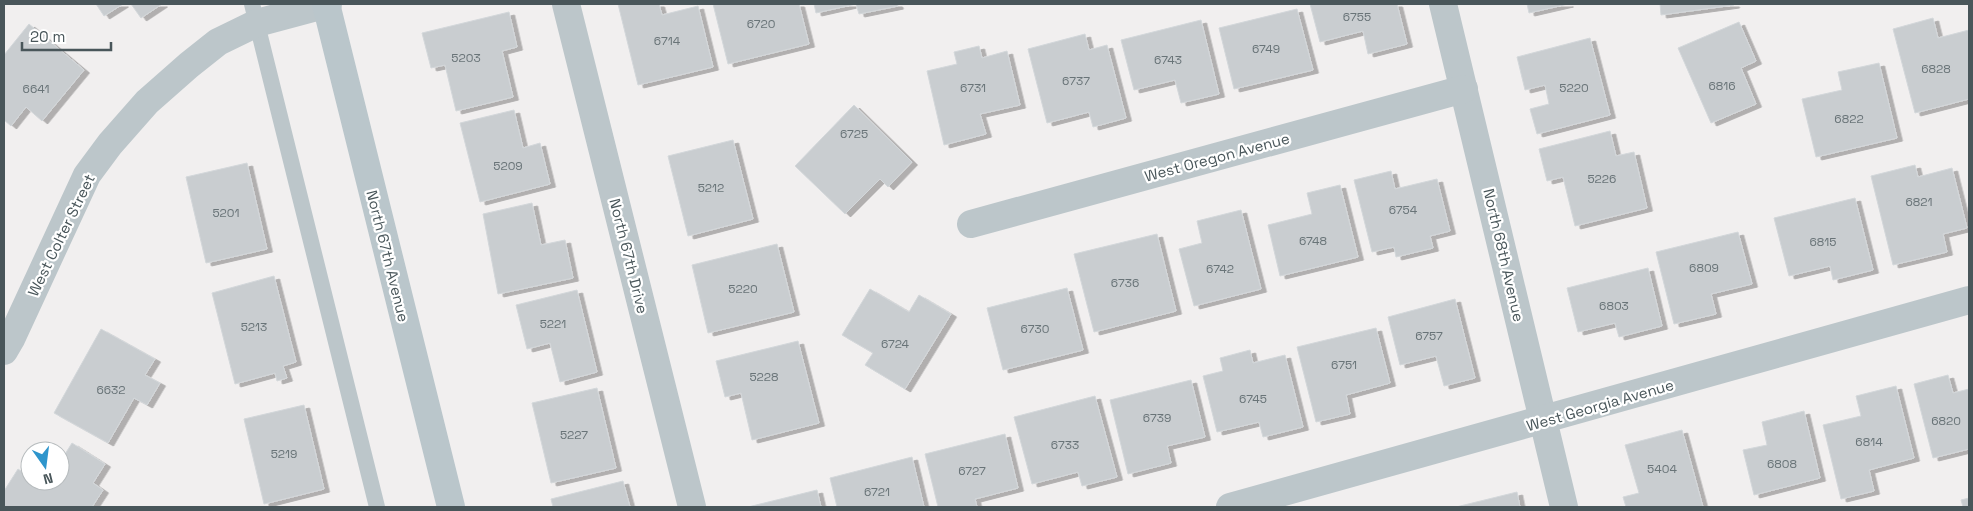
<svg xmlns="http://www.w3.org/2000/svg" width="1973" height="511" viewBox="0 0 1973 511" font-family="'Space Grotesk',sans-serif">
<style>
.building{fill:#c9cdd0;stroke:#d3d7da;filter:url(#shadow)}
.lines{fill:none;stroke-linecap:round;stroke-linejoin:round}
.lane{stroke:#bcc6ca;stroke-width:16}
.street{stroke:#bcc6ca;stroke-width:28}
.secondary{stroke:#bac6cb;stroke-width:28}
.labels{text-anchor:middle;dominant-baseline:central;stroke-width:4.5;stroke-linejoin:round;paint-order:stroke}
.number-label{font-size:12px;fill:#697478}
.street-label{font-size:15px;fill:#49565a;stroke:#fff}
</style>
<defs>
<filter id="shadow"><feDropShadow dx="5.5" dy="3" stdDeviation="0" flood-color="#0004"/></filter>
</defs>
<rect width="100%" height="100%" fill="#f1efef"/>
<g class="building">
<path d="M96 4H123L104 16Z"/>
<path d="M131 4H162L141 18Z"/>
<path d="M618 4H659L662 15 698 6 713 67 638 85Z"/>
<path d="M713 4H799L809 44 728 64Z"/>
<path d="M814 4H897L898 6 859 14 856 4 816 13Z"/>
<path d="M1310 4H1397L1407 44 1368 54 1363 31 1320 42Z"/>
<path d="M1527 4H1568L1529 13Z"/>
<path d="M1660 4H1734V5L1661 15Z"/>
<path d="M1297 9 1313 70 1234 89 1219 28Z"/>
<path d="M509 12 517 47 502 51 513 97 456 111 445 65 431 68 422 33Z"/>
<path d="M1933 18 1938 38 1969 30V99L1915 113 1893 29Z"/>
<path d="M1201 20 1219 94 1181 103 1175 80 1134 90 1121 40Z"/>
<path d="M1739 22 1756 61 1741 68 1756 104 1711 123 1678 48Z"/>
<path d="M29 24 84 70 42 121 26 107 11 126 4 120V55Z"/>
<path d="M1085 34 1089 50 1107 45 1126 118 1093 127 1089 112 1047 123 1028 49Z"/>
<path d="M1590 38 1610 115 1537 134 1530 109 1549 104 1545 85 1525 90 1517 57Z"/>
<path d="M979 46 982 58 1007 51 1020 105 980 114 986 134 944 145 927 71 957 64 954 52Z"/>
<path d="M1879 63 1897 138 1816 157 1802 99 1842 90 1838 72Z"/>
<path d="M854 105 912 162 888 187 880 179 845 214 795 166Z"/>
<path d="M514 110 523 148 540 143 550 184 480 202 460 123Z"/>
<path d="M1610 131 1616 156 1634 152 1647 208 1575 226 1563 177 1547 181 1539 149Z"/>
<path d="M733 140 753 219 688 236 668 156Z"/>
<path d="M247 163 267 249 206 263 186 177Z"/>
<path d="M1915 165 1918 177 1952 168 1967 228 1943 234 1947 252 1893 265 1871 176Z"/>
<path d="M1391 171 1395 189 1437 179 1450 231 1430 236 1433 248 1396 257 1394 247 1372 252 1354 180Z"/>
<path d="M1340 185 1358 257 1280 276 1268 225 1312 214 1307 193Z"/>
<path d="M1855 198 1873 270 1833 280 1830 266 1789 276 1774 218Z"/>
<path d="M532 203 541 245 565 240 573 278 498 294 483 214Z"/>
<path d="M1241 210 1261 289 1194 306 1179 249 1202 243 1197 221Z"/>
<path d="M1738 232 1752 284 1711 294 1716 314 1674 324 1656 252Z"/>
<path d="M1157 234 1176 311 1094 332 1074 254Z"/>
<path d="M777 244 794 312 708 333 692 265Z"/>
<path d="M1648 268 1662 326 1619 337 1615 323 1578 332 1567 288Z"/>
<path d="M274 276 296 362 283 366 287 378 277 381 275 373 235 384 212 293Z"/>
<path d="M1067 288 1083 350 1003 370 987 308Z"/>
<path d="M870 289 909 312 919 295 951 314 905 389 865 365 873 353 842 335Z"/>
<path d="M577 290 597 372 560 382 550 343 527 349 516 305Z"/>
<path d="M1455 299 1475 378 1444 386 1436 356 1400 365 1388 317Z"/>
<path d="M1376 328 1390 383 1346 395 1350 414 1316 422 1297 347Z"/>
<path d="M101 329 155 359 145 375 160 383 147 405 134 398 108 443 54 413Z"/>
<path d="M798 341 819 423 752 440 741 393 725 397 716 361Z"/>
<path d="M1250 350 1253 363 1285 355 1303 427 1263 437 1259 422 1217 432 1203 376 1223 371 1220 358Z"/>
<path d="M1948 375 1953 393 1969 389V449L1933 458 1914 384Z"/>
<path d="M1191 380 1205 437 1167 446 1171 463 1128 474 1110 400Z"/>
<path d="M1896 386 1914 458 1869 470 1874 491 1841 499 1823 425 1861 416 1856 396Z"/>
<path d="M597 388 616 468 551 483 532 403Z"/>
<path d="M1095 396 1117 477 1082 486 1078 472 1032 484 1014 417Z"/>
<path d="M304 405 324 489 264 504 244 419Z"/>
<path d="M1804 411 1820 478 1754 495 1743 450 1767 445 1762 422Z"/>
<path d="M1682 430 1703 507H1626L1623 497 1639 493 1625 445Z"/>
<path d="M1005 434 1018 488 975 499 977 507H938L925 454Z"/>
<path d="M72 443 105 464 93 483 103 490 92 507H4V491L18 469 30 477V481H37L45 486 48 481H60V462Z"/>
<path d="M912 457 924 507H837L830 478Z"/>
<path d="M623 481 630 507H553L551 499Z"/>
<path d="M817 490 821 507H748Z"/>
<path d="M1517 492 1520 507H1456Z"/>
<path d="M1969 498V507H1963L1961 500Z"/>
</g>
<g class="lines">
<path class="lane" d="M252 4 377 507"/>
<g class="street">
<path d="M566 4 692 507"/>
<path d="M1443 4 1564 507"/>
<path d="M971 224 1464 89"/>
<path d="M4 351 11 339 87 175 110 144 147 102 189 65 218 42 257 23 328 4"/>
<path d="M1230 507 1969 300"/>
</g>
<path class="secondary" d="M326 4 451 507"/>
</g>
<g class="labels">
<g class="number-label">
<text x="1357" y="17">6755</text>
<text x="761" y="24">6720</text>
<text x="667" y="41">6714</text>
<text x="1266" y="49">6749</text>
<text x="466" y="58">5203</text>
<text x="1168" y="60">6743</text>
<text x="1936" y="69">6828</text>
<text x="1076" y="81">6737</text>
<text x="1722" y="86">6816</text>
<text x="973" y="88">6731</text>
<text x="1574" y="88">5220</text>
<text x="36" y="89">6641</text>
<text x="1849" y="119">6822</text>
<text x="854" y="134">6725</text>
<text x="508" y="166">5209</text>
<text x="1602" y="179">5226</text>
<text x="711" y="188">5212</text>
<text x="1919" y="202">6821</text>
<text x="1403" y="210">6754</text>
<text x="226" y="213">5201</text>
<text x="1313" y="241">6748</text>
<text x="1823" y="242">6815</text>
<text x="1704" y="268">6809</text>
<text x="1220" y="269">6742</text>
<text x="1125" y="283">6736</text>
<text x="743" y="289">5220</text>
<text x="1614" y="306">6803</text>
<text x="553" y="324">5221</text>
<text x="254" y="327">5213</text>
<text x="1035" y="329">6730</text>
<text x="1429" y="336">6757</text>
<text x="895" y="344">6724</text>
<text x="1344" y="365">6751</text>
<text x="764" y="377">5228</text>
<text x="111" y="390">6632</text>
<text x="1253" y="399">6745</text>
<text x="1157" y="418">6739</text>
<text x="1946" y="421">6820</text>
<text x="574" y="435">5227</text>
<text x="1869" y="442">6814</text>
<text x="1065" y="445">6733</text>
<text x="284" y="454">5219</text>
<text x="1782" y="464">6808</text>
<text x="1662" y="469">5404</text>
<text x="972" y="471">6727</text>
<text x="877" y="492">6721</text>
</g>
<g class="street-label">
<text transform="translate(1217 157) rotate(-15)">West Oregon Avenue</text>
<text transform="translate(61 235) rotate(-64)">West Colter Street</text>
<text transform="translate(1504 255) rotate(77)">North 68th Avenue</text>
<text transform="translate(388 256) rotate(76)">North 67th Avenue</text>
<text transform="translate(629 256) rotate(76)">North 67th Drive</text>
<text transform="translate(1600 405) rotate(-16)">West Georgia Avenue</text>
</g>
</g>
<rect width="1973" height="511" fill="none" stroke="#49565a" stroke-width="10"/>
<g transform="translate(45 466) rotate(166)"><circle r="24" fill="#ffffff" stroke="#b6bbbd"/>
<path d="M0-4L9 19L0 12L-9 19Z" fill="#2e95cc"/>
<text y="-8" font-size="14" font-weight="bold" text-anchor="middle" fill="#49565a">N</text>
</g>
<path d="M22 42v8h89v-8" fill="none" stroke="#49565a" stroke-width="2.5"/>
<text x="30" y="42" font-size="15" fill="#49565a" stroke="#ffffff" stroke-width="4" paint-order="stroke">20 m</text>
</svg>
